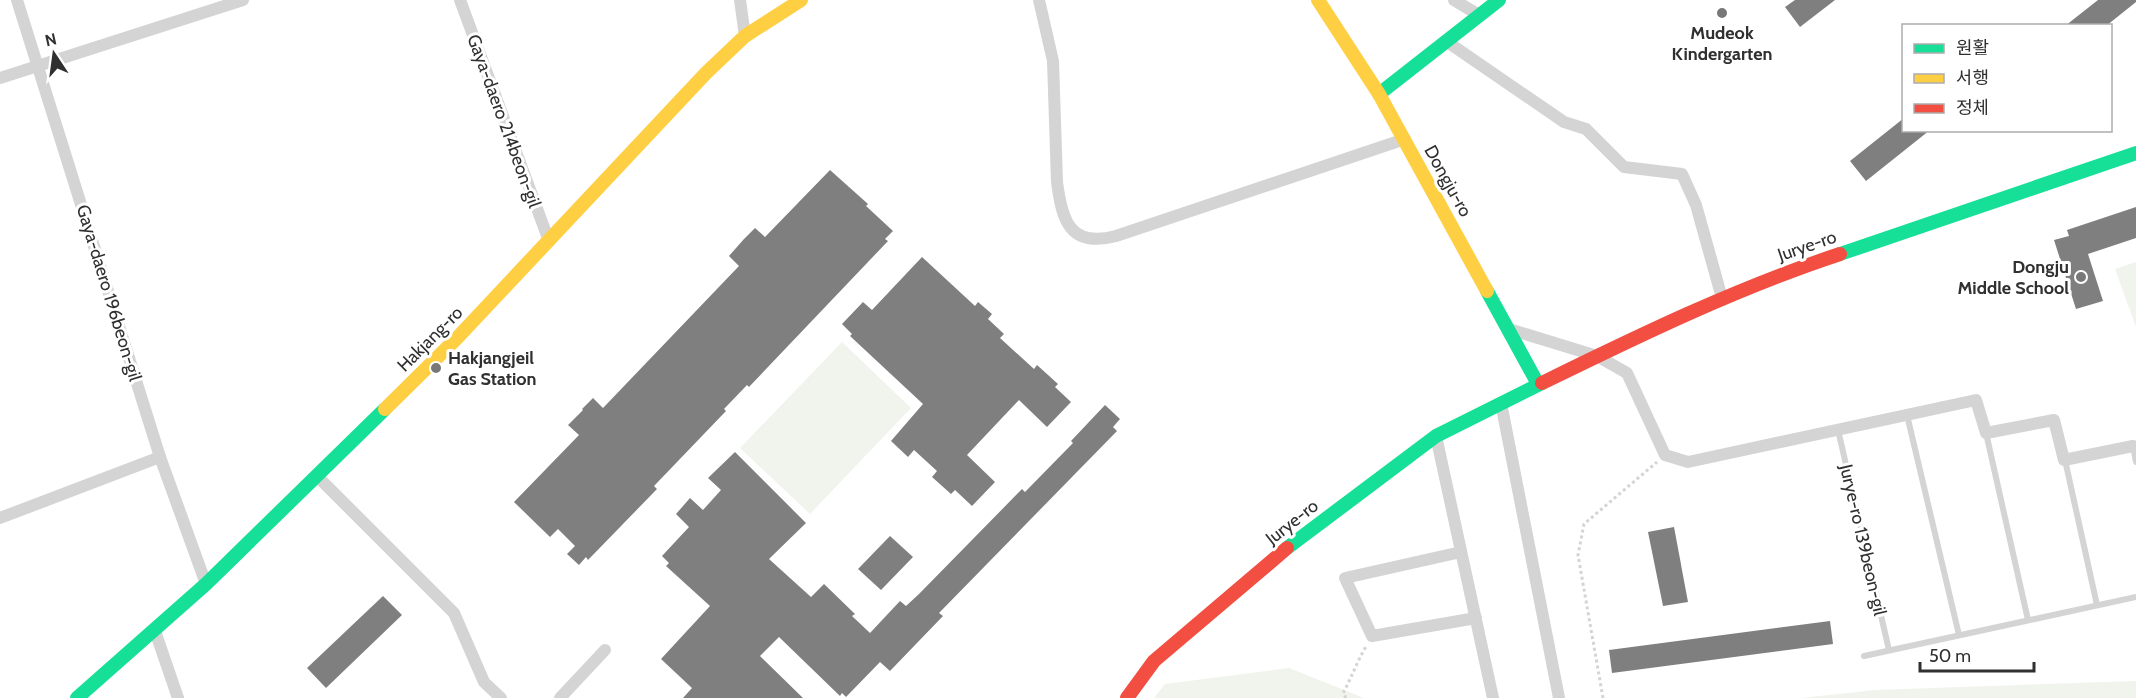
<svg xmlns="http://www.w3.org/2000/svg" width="2136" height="698" viewBox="0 0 2136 698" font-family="Cabin,'Noto Sans KR',sans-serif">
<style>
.green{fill:#f0f4ed}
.building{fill:#7f7f7f}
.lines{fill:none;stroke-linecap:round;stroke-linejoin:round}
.path{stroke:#d4d4d4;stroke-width:3;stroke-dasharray:3 3;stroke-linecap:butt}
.lane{stroke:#d4d4d4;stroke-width:6}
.street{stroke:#d4d4d4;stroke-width:12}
.fast{stroke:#16e098;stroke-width:14}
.slow{stroke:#ffcf43;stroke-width:14}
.jam{stroke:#f24e42;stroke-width:14}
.poi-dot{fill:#787878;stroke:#fff;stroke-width:2}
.labels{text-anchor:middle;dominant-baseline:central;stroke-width:6;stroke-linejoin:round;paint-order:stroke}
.poi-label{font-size:18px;font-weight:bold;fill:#303030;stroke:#fff}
.street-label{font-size:18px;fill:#303030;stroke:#fff}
</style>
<rect width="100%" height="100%" fill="#fff"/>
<g class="green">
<path d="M2136 262V327L2115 269Z"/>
<path d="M842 342 911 408 810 514 740 448Z"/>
<path d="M1289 668 1364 698H1154L1165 684Z"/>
<path d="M2136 681V698H1801L1875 690Z"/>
</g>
<g class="building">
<path d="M1795 0H1835L1800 27 1785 7Z"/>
<path d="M2098 0H2136V2L2106 26H2065Z"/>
<path d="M1904 118V130H1930L1866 181 1850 161Z"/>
<path d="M830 170 868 204 866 206 893 231 885 239 888 241 749 387 747 385 724 409 726 411 654 486 657 489 588 560 586 557 579 565 567 554 575 546 558 529 550 537 514 502 579 435 568 425 583 410 582 409 593 398 603 408 739 266 729 256 744 239 755 228 765 237Z"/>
<path d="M2136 207V238L2088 254 2103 301 2076 309 2054 240 2069 236 2067 230Z"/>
<path d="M922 257 975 306 978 302 992 314 988 319 1004 334 1000 338 1034 369 1037 365 1058 384 1055 387 1071 402 1047 427 1019 400 967 455 995 482 972 506 955 490 951 494 932 477 937 471 914 450 908 457 891 441 923 404 850 336 852 334 842 324 863 302 872 310Z"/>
<path d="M1105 405 1120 419 1113 427 1117 431 939 613 943 616 890 671 880 662 846 697 842 693 840 696 779 637 760 656 803 698H683L692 688 661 659 710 606 666 566 669 563 662 556 689 527 676 514 690 498 703 510 721 490 708 478 735 452 806 523 769 559 811 597 824 584 855 614 852 616 870 633 900 601 906 606 919 594 1022 489 1025 492 1073 443 1071 441Z"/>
<path d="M1674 527 1688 602 1663 606 1648 532Z"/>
<path d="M890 536 913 557 881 590 858 569Z"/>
<path d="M383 596 402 615 326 688 307 668Z"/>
<path d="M1830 621 1833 644 1612 673 1609 650Z"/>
</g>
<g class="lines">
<g class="path">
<path d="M1346 698 1343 693C1352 677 1357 661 1367 645"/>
<path d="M1603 698 1578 555 1584 524 1657 462"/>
</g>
<g class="lane">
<path d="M1907 415 1959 635"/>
<path d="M1838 430 1889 650"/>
<path d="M1986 433 2028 620"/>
<path d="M2133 446 2136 462"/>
<path d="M2065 460 2097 605"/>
<path d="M1864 656 2136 597"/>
</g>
<g class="street">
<path d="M17 0 160 457 206 584"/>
<path d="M460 0 549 241"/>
<path d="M740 0 745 36"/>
<path d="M1039 0 1053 61 1057 182C1062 221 1070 248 1116 236L1405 139"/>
<path d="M1454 0 1479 15"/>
<path d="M1446 41 1564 122 1586 129 1624 167 1682 174 1696 205 1722 298"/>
<path d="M0 78 243 0"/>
<path d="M1509 329 1597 356 1627 373 1665 455 1688 462 1976 400 1986 433 2054 420 2064 460 2133 446"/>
<path d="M1501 403 1559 698"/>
<path d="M1436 436 1493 698"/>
<path d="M317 476 454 613 484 682 501 698"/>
<path d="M0 518 160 457"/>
<path d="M1461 552 1345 578 1372 636 1476 618"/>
<path d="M155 631 178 698"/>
<path d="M560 698 605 650"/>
</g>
<g class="fast">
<path d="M1379 94 1499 0"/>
<path d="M1840 254 2136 153"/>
<path d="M1487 291 1538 384"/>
<path d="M1287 548 1436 436 1542 383"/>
<path d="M77 698 206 584 385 409"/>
</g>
<g class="slow">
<path d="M1318 0 1379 94 1487 291"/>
<path d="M385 409 458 337 706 73 745 36 801 0"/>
</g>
<g class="jam">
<path d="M1542 383C1640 335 1737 288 1840 254"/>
<path d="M1127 698 1154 661 1287 548"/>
</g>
</g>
<g class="poi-dot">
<circle cx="1722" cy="13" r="6"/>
<circle cx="2081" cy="277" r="6"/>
<circle cx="436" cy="368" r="6"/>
</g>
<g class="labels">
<g class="poi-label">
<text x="1722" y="33">Mudeok<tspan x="1722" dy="21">Kindergarten</tspan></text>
<text x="2069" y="267" text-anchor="end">Dongju<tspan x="2069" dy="21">Middle School</tspan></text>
<text x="448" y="358" text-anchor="start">Hakjangjeil<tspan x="448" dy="21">Gas Station</tspan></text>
</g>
<g class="street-label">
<text transform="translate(504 121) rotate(70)">Gaya-daero 214beon-gil</text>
<text transform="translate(1448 181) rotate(61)">Dongju-ro</text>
<text transform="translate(1807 246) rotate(-19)">Jurye-ro</text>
<text transform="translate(109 293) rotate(73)">Gaya-daero 196beon-gil</text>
<text transform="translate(430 339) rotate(-45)">Hakjang-ro</text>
<text transform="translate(1292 522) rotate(-38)">Jurye-ro</text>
<text transform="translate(1863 540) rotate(77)">Jurye-ro 139beon-gil</text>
</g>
</g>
<rect x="1902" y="24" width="210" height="108" fill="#ffffff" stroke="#acacac" stroke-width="1.5"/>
<rect x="1914" y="44" width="30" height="9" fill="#16e098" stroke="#acacac" stroke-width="1.5"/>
<text x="1956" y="54" font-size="18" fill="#303030">원활</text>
<rect x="1914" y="74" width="30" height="9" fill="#ffcf43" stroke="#acacac" stroke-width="1.5"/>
<text x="1956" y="84" font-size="18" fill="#303030">서행</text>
<rect x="1914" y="104" width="30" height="9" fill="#f24e42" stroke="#acacac" stroke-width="1.5"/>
<text x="1956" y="114" font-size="18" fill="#303030">정체</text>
<g transform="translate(54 54) rotate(347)" stroke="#ffffff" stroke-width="4.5" paint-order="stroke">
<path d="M0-4.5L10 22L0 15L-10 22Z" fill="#303030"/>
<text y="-9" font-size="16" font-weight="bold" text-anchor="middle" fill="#303030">N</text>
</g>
<path d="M1920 662v9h114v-9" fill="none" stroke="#303030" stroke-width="3"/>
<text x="1929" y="662" font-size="18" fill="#303030" stroke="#ffffff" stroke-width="4.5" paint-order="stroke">50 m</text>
</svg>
